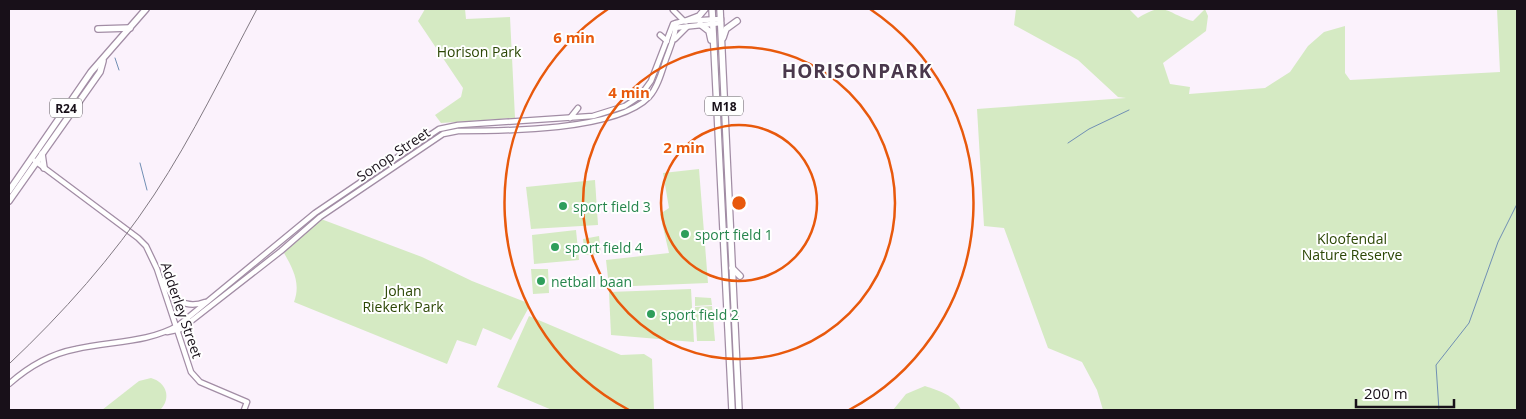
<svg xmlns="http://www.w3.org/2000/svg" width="1526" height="419" viewBox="0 0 1526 419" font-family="'Open Sans',sans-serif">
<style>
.green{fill:#d5eac3}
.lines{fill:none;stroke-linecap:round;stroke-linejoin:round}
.stream{stroke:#708fb4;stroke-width:1}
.minor-casing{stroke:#a28da5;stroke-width:7}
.major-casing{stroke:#a28da5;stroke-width:8}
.minor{stroke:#fff;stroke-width:4.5}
.major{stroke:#fff;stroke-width:5.5}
.rail{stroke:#817982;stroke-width:1}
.ring{fill:none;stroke:#e8590c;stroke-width:2.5}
.leisure-dot{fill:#2e9e5b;stroke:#fff;stroke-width:2}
.labels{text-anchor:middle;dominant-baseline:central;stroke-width:4;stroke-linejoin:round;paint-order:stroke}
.shield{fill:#fff;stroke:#5d585e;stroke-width:1}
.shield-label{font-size:12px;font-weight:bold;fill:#181019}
.park-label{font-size:14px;fill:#2c4705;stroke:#fff}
.street-label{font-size:14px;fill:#181019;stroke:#fff}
.leisure-label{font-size:14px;fill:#27864d;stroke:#fff;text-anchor:start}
.district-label{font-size:19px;font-weight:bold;letter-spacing:1px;fill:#4a384c;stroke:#fff}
.centre{fill:#e8590c;stroke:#fff;stroke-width:2.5}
.ring-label{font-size:15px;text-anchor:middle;font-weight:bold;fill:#e8590c;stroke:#fff;stroke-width:4;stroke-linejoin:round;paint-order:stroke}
</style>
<rect width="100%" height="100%" fill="#fbf2fc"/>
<g class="green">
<path d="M425 9H465L466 19 510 17 515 118 441 123 435 115 461 97 463 88 418 21Z"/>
<path d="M1016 9H1129L1138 18C1166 0 1167 14 1193 21L1205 9 1208 16 1206 31 1163 63 1170 84 1190 87 1189 94 1265 88 1290 72 1308 46 1324 32 1345 26V73L1350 80 1500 72 1497 9H1517V410H1103L1097 390 1082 362 1048 348 1004 228 984 226 977 109 1126 98 1118 97 1078 60 1014 25Z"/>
<path d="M699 169 708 283 609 287 606 260 669 253 660 214 669 208 663 173Z"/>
<path d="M595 180 598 225 531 229 526 187Z"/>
<path d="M321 219 422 257 472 281 528 303 529 307 511 340 483 328 476 346 457 340 447 364 294 302C301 283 293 269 284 253Z"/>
<path d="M576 230 579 260 534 264 532 235Z"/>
<path d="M599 236 601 254 585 255 583 239Z"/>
<path d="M531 269H548L549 293 533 294Z"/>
<path d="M691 289 694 342 611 335 609 292Z"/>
<path d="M695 297 711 298 712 305 695 306Z"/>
<path d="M712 306 715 341H697L695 307Z"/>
<path d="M529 316 621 355 644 354 652 359 654 410H552L497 387Z"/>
<path d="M151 378C166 382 172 398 160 410H102L139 381Z"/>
<path d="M925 386C939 391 955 395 961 410H893L906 394Z"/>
</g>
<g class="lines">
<g class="stream">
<path d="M115 58 119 70"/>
<path d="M1068 143 1089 129 1129 110"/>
<path d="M140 163 147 190"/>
<path d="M1439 410 1436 365 1469 323 1498 242 1517 204"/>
</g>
<g class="minor-casing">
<g id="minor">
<path d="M673 10 684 21"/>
<path d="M673 28 721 23"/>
<path d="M660 35 667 41"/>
<path d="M675 39 687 27"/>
<path d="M570 118 578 108"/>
<path d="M35 161 138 238 146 246 157 269 191 372 200 382 247 402 244 410"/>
<path d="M163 280C171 298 185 310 205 302"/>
<path d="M167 332 181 329 281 251 320 217 443 134 458 131C504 131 616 131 649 97 658 87 662 71 666 59 670 48 676 35 676 23"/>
<path d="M9 384C28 367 50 354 76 349 111 341 148 343 179 325L315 213 439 129 458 125 593 116 625 106 640 96 651 81 673 24 684 21 721 19"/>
</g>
</g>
<g class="major-casing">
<g id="major">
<path d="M712 9 732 410"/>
<path d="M720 9 739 410"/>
<path d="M686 21 699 16 705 9"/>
<path d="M700 24 709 31 711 40"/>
<path d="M98 29 130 28"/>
<path d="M723 38 726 29 737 21"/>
<path d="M42 154 44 168"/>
<path d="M9 191 91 72 146 9"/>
<path d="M9 201 100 72 103 61"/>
<path d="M732 268 740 276"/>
</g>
</g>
<use href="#minor" class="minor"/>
<use href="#major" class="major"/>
<path class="rail" d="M9 364C63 313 113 257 154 195 193 136 224 71 257 9"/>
</g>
<g class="ring">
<circle cx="739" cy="203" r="78"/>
<circle cx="739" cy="203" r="156"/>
<path d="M629 410A234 234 0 0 1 608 9M870 9A234 234 0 0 1 849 410"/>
</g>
<g class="leisure-dot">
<circle cx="563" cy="206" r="5"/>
<circle cx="685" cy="234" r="5"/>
<circle cx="555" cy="247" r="5"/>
<circle cx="541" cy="281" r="5"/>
<circle cx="651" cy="314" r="5"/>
</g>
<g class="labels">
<g class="shield">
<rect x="705" y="96.5" width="38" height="19" rx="4"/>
<rect x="50" y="98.5" width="32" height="19" rx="4"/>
</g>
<g class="shield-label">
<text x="724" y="106">M18</text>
<text x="66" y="108">R24</text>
</g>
<g class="park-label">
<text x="479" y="51">Horison Park</text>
<text x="1352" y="238">Kloofendal<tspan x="1352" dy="16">Nature Reserve</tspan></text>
<text x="403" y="290">Johan<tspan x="403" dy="16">Riekerk Park</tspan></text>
</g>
<g class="street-label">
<text transform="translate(393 154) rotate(-34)">Sonop Street</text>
<text transform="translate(182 310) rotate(71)">Adderley Street</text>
</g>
<g class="leisure-label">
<text x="573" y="206">sport field 3</text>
<text x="695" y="234">sport field 1</text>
<text x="565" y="247">sport field 4</text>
<text x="551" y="281">netball baan</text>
<text x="661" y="314">sport field 2</text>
</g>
<g class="district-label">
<text x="857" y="71">HORISONPARK</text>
</g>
</g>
<circle cx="739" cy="203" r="8" class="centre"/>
<g class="ring-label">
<text x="574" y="43">6 min</text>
<text x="629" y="98">4 min</text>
<text x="684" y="153">2 min</text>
</g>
<rect width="1526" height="419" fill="none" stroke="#181019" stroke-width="20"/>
<path d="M1356 399v8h98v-8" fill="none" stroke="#181019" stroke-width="2.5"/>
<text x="1364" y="399" font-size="15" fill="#181019" stroke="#ffffff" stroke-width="4" paint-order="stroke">200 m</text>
</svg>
